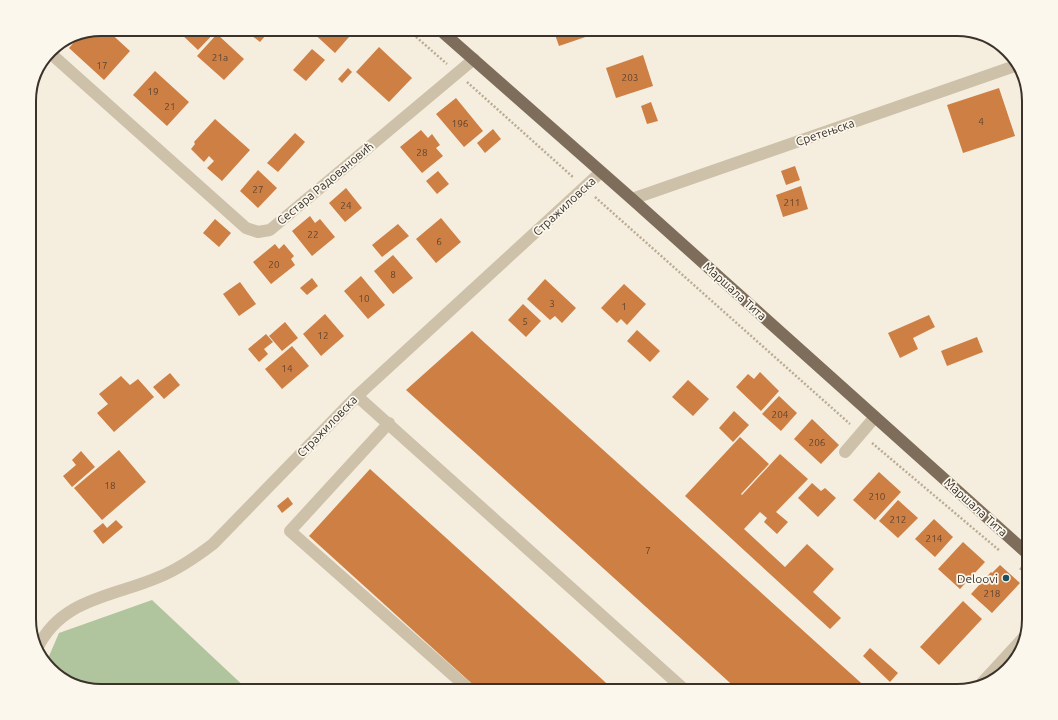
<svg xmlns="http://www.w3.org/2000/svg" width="1058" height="720" viewBox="0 0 1058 720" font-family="Ubuntu,sans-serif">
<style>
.green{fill:#b0c59d}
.building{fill:#ce7f44}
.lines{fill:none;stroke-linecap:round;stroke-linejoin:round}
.path{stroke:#baab93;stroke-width:2.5;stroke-dasharray:2 2;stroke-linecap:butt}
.minor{stroke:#cec1aa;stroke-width:12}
.major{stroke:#7e6d5a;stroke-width:12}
.poi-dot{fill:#1c4f60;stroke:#fbf7ec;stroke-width:1.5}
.labels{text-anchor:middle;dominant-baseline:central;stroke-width:3.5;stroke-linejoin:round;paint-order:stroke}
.number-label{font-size:10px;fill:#604530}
.street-label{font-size:12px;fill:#3b322a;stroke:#fbf7ec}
.poi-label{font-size:12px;fill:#3b322a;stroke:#fbf7ec;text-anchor:end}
.rim{fill:none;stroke:#3b322a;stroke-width:2}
</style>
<rect width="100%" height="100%" fill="#f5eedf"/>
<path class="green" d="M152 600 249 691H101L61 679 46 663 59 633Z"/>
<g class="building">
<path d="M101 29H106L130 51 104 80 69 48 83 32Z"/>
<path d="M180 29H218L198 50 178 31Z"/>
<path d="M256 29H271L260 42 251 35Z"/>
<path d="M309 29H356L335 53Z"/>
<path d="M553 29H609L559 46Z"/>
<path d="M217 34 244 59 224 80 197 56Z"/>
<path d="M379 47 412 78 389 102 356 72Z"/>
<path d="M312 49 325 60 306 81 293 70Z"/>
<path d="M643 55 653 86 616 98 606 68Z"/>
<path d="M348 68 352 72 342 83 338 79Z"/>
<path d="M155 71 189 102 167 126 133 95Z"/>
<path d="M999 88 1015 136 963 153 947 105Z"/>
<path d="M456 98 483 131 464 147 436 114Z"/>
<path d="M651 102 658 121 647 124 641 106Z"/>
<path d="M215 119 250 150 222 181 207 168 214 161 209 156 204 162 191 149 195 144 194 142Z"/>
<path d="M493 129 501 139 485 153 477 143Z"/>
<path d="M421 130 428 138 432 134 440 145 436 148 443 156 422 173 400 147Z"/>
<path d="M295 133 305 142 278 172 267 163Z"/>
<path d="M795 166 800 180 786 185 781 171Z"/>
<path d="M258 170 277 188 258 208 240 191Z"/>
<path d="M438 171 449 184 437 194 426 181Z"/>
<path d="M801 186 808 209 783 217 776 195Z"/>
<path d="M346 188 362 208 345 222 329 203Z"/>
<path d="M310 216 315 223 320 219 335 237 312 256 292 231Z"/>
<path d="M441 218 461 242 436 263 416 239Z"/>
<path d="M215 219 231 233 219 247 203 233Z"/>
<path d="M398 224 409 236 382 257 372 245Z"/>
<path d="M275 244 279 249 284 244 294 256 291 259 295 265 271 284 253 262Z"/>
<path d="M393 255 413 278 393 294 374 271Z"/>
<path d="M361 276 385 305 368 319 344 291Z"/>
<path d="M312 278 318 286 307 295 300 288Z"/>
<path d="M545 279 576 308 562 323 555 316 550 320 527 299Z"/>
<path d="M240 282 256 304 239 316 223 294Z"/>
<path d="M624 284 646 304 627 325 621 319 617 323 601 308Z"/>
<path d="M523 304 541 321 526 337 508 320Z"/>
<path d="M325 314 344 336 321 356 303 334Z"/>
<path d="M929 315 935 327 913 338 918 349 900 358 888 333Z"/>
<path d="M285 322 298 338 282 351 269 336Z"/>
<path d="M637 330 660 351 650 362 627 341Z"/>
<path d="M472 331 486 344 870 691H739L406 390Z"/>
<path d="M266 334 273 342 264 349 268 354 259 362 248 349Z"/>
<path d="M977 337 983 352 947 366 941 351Z"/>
<path d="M292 346 309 366 282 389 265 369Z"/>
<path d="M760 372 779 391 761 411 736 387 748 374 754 379Z"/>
<path d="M170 373 180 385 164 399 153 387Z"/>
<path d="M121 376 130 385 138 379 154 397 114 432 97 413 108 404 99 394Z"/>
<path d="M688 380 709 399 693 416 672 397Z"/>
<path d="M779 396 797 413 781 431 762 414Z"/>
<path d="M734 411 749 425 733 442 719 428Z"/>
<path d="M812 419 839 445 821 464 794 439Z"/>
<path d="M740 437 769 464 741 494 742 495 780 454 808 479 776 512 788 522 777 534 764 522 767 518 760 512 744 529 785 567 807 544 834 569 813 592 841 618 830 629 685 496Z"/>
<path d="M119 450 146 482 102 520 74 488Z"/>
<path d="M81 451 95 467 72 487 63 476 76 465 72 460Z"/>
<path d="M370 469 615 691H480L309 536Z"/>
<path d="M879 472 901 492 875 520 853 500Z"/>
<path d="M812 483 821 491 825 488 836 498 818 517 798 498Z"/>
<path d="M288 497 293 504 282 513 277 506Z"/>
<path d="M898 500 918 518 898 538 879 521Z"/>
<path d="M934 519 953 537 935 557 915 539Z"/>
<path d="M116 520 123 527 103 544 93 531 103 523 107 528Z"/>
<path d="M963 542 985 562 960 589 938 569Z"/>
<path d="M1000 565 1020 583 992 613 971 594 991 572 992 573Z"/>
<path d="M963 601 982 619 939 665 920 647Z"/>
<path d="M870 648 898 673 890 682 863 656Z"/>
</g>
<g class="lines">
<g class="path">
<path d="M407 29 447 64"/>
<path d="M467 82 574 178"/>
<path d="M595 197 850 424"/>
<path d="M872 443 1000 551"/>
<path d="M1020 568 1023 571 1029 589"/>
</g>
<g class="minor">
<path d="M49 52 246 228 258 232 270 230 474 59"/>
<path d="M632 199 1018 65"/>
<path d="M357 396 686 691"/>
<path d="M389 423 290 531 471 691"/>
<path d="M845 452 875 417"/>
<path d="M37 649C61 598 113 597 159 577 179 569 196 557 213 544L357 396 601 172"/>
<path d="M979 686 1024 637"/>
</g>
<path class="major" d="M439 29 632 199 1029 555"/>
</g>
<circle class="poi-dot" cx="1006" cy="578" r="4"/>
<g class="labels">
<g class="number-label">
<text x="220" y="57">21a</text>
<text x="102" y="65">17</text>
<text x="630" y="77">203</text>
<text x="153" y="91">19</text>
<text x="170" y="106">21</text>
<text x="981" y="121">4</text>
<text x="460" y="123">196</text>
<text x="422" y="152">28</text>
<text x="258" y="189">27</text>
<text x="792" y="202">211</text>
<text x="346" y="205">24</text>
<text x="313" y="234">22</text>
<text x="439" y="241">6</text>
<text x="274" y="264">20</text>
<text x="393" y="274">8</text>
<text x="364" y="298">10</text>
<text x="552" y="303">3</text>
<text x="624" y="306">1</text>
<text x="525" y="321">5</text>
<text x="323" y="335">12</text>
<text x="287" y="368">14</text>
<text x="780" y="414">204</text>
<text x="817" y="442">206</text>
<text x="110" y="485">18</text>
<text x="877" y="496">210</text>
<text x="898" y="519">212</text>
<text x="934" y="538">214</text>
<text x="648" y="550">7</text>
<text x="992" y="593">218</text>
</g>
<g class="street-label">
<text transform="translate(825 132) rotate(-19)">Сретењска</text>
<text transform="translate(325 183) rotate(-40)">Сестара Радовановић</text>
<text transform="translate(564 206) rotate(-43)">Стражиловска</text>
<text transform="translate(735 291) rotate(42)">Маршала Тита</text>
<text transform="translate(327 426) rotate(-46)">Стражиловска</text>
<text transform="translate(976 507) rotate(42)">Маршала Тита</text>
</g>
<g class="poi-label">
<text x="998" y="578">Deloovi</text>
</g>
</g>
<path d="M0 0H1058V720H0ZM101 36H957A65 65 0 0 1 1022 101V619A65 65 0 0 1 957 684H101A65 65 0 0 1 36 619V101A65 65 0 0 1 101 36Z" fill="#fbf7ec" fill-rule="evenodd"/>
<path class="rim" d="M101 36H957A65 65 0 0 1 1022 101V619A65 65 0 0 1 957 684H101A65 65 0 0 1 36 619V101A65 65 0 0 1 101 36Z"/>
</svg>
